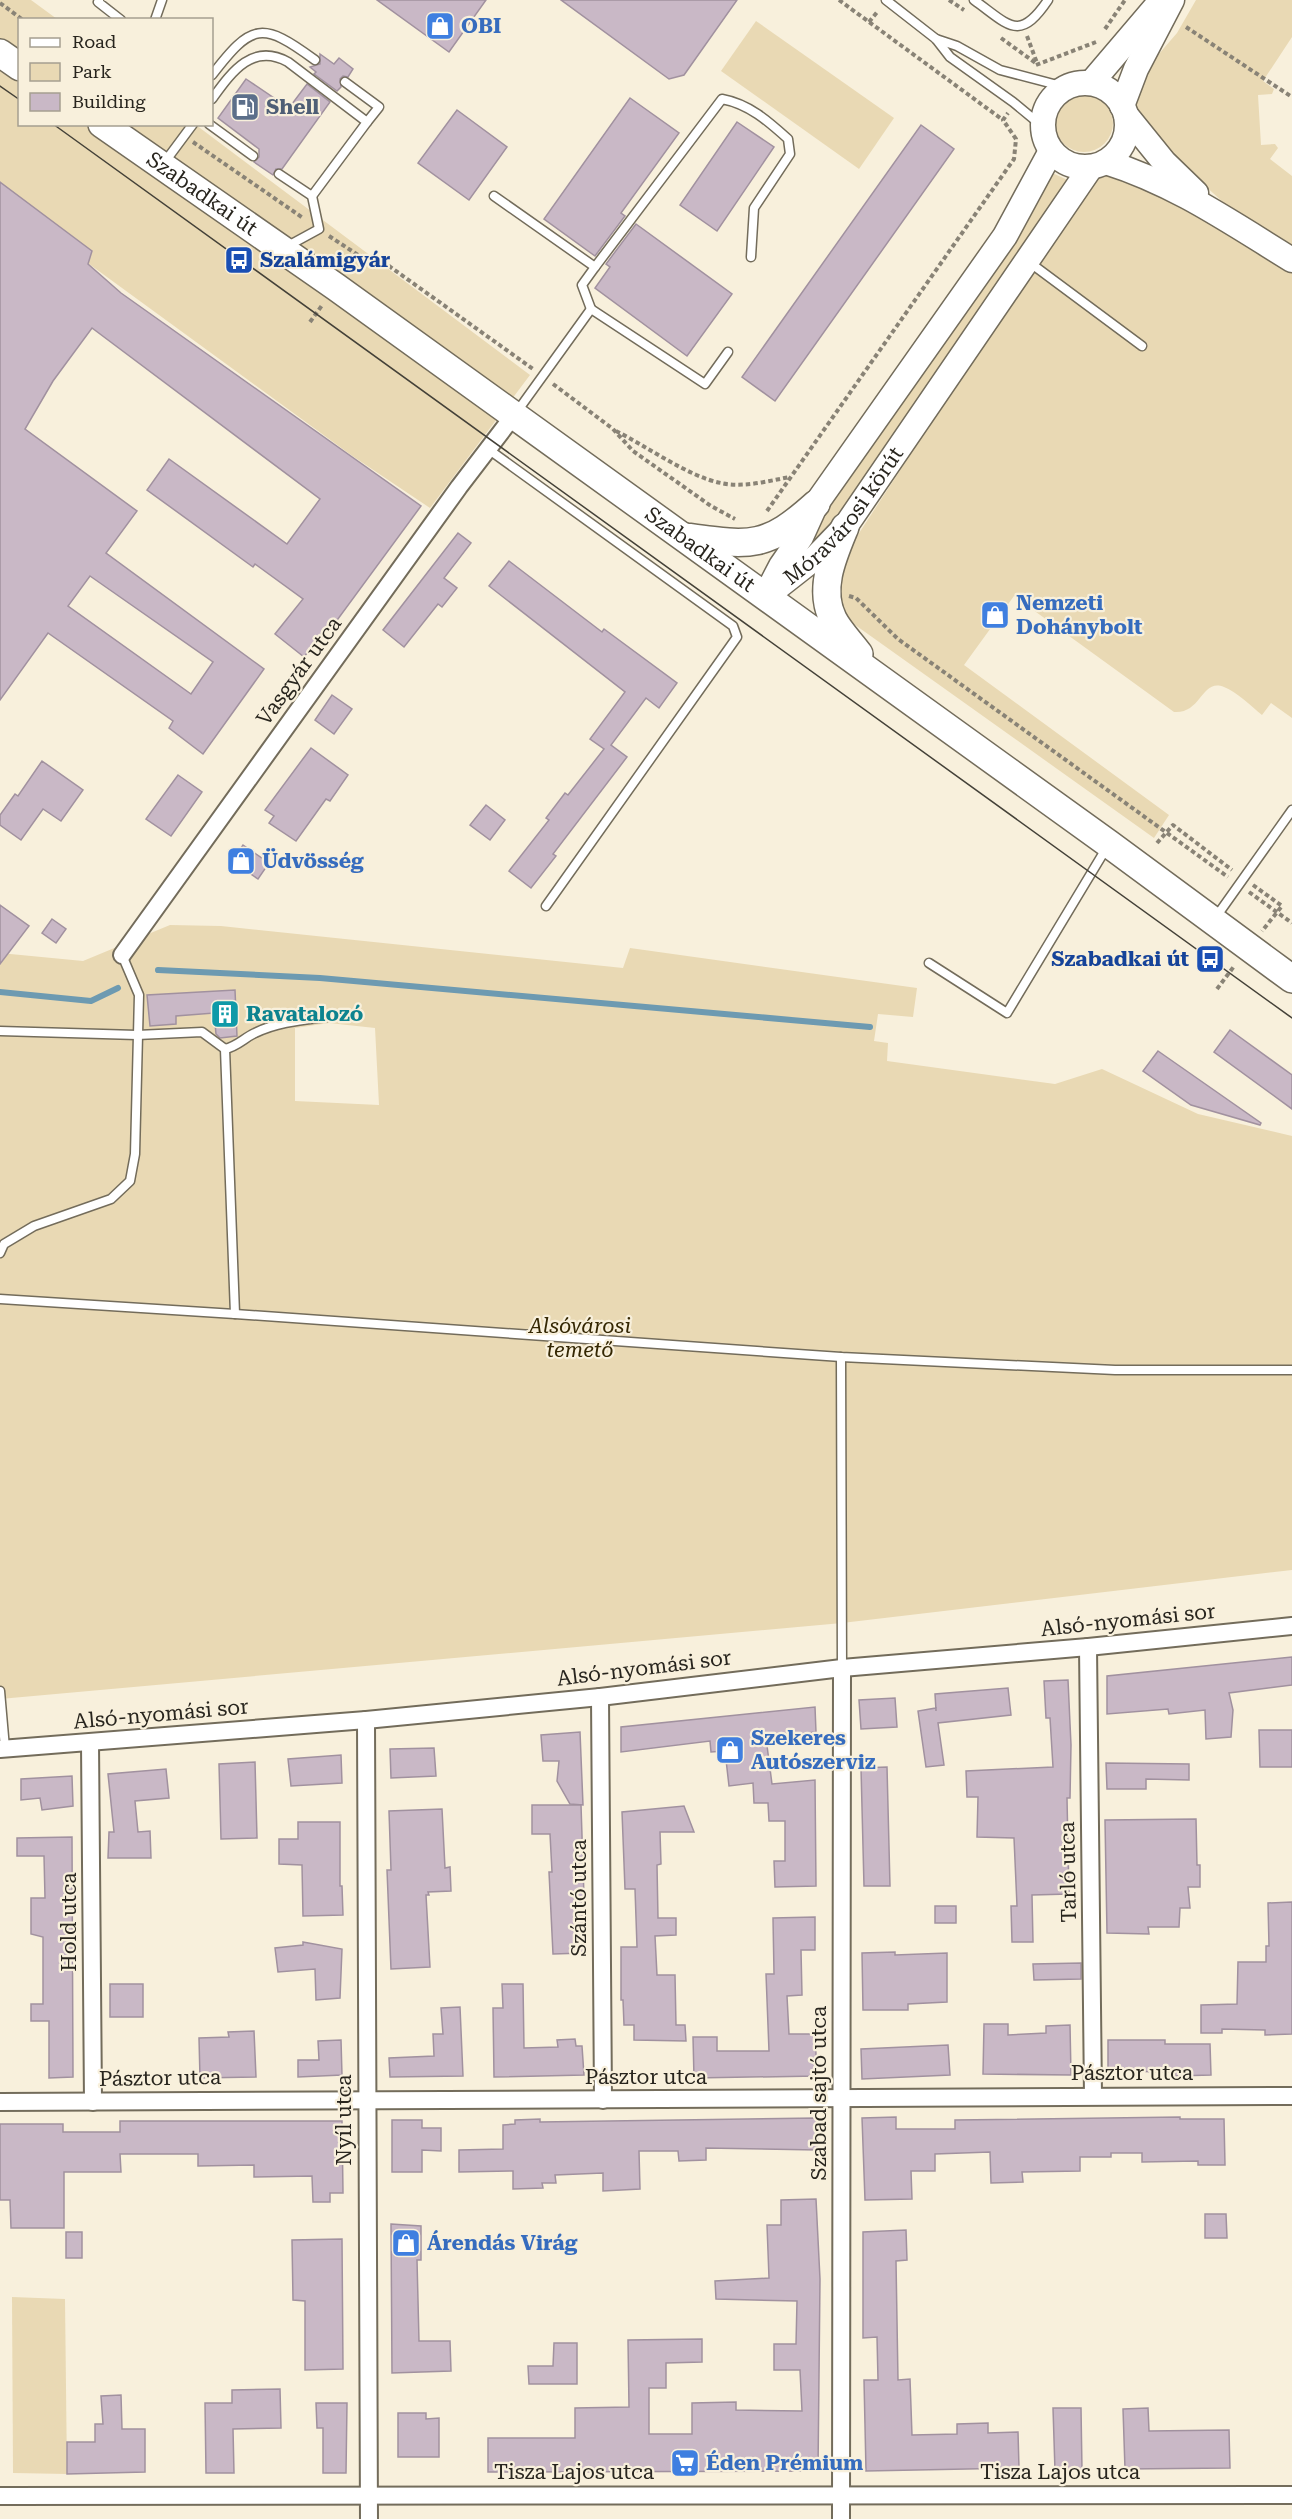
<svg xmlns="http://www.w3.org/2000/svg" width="1292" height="2519" viewBox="0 0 1292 2519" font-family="'Roboto Serif',serif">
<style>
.green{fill:#e9d9b4;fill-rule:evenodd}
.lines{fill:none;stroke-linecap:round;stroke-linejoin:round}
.stream{stroke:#6d9ab1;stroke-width:6}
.building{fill:#c9b8c6;stroke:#a1919f;stroke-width:1.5;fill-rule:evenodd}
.lane-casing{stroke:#736c5b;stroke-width:11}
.street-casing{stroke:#736c5b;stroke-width:20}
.secondary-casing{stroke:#736c5b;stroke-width:27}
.primary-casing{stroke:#736c5b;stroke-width:30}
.path{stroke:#898376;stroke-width:4;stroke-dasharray:4.5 3;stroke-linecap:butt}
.lane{stroke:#fff;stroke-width:8}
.street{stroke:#fff;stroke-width:16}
.secondary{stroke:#fff;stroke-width:24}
.primary{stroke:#fff;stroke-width:27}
.tram{stroke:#444138;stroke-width:1.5}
.labels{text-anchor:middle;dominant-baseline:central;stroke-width:4.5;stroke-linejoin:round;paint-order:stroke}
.shop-label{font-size:21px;font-weight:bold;fill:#366cbe;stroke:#f8f0dc;text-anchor:start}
.service-label{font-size:21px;font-weight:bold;fill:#4e5e75;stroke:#f8f0dc;text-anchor:start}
.street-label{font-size:21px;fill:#28251e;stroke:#f8f0dc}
.transit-label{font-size:21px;font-weight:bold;fill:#164399;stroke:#f8f0dc;text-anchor:start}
.culture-label{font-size:21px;font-weight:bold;fill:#0d838f;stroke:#f8f0dc;text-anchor:start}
.park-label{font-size:21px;font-style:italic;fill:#342703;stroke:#f8f0dc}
</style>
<rect width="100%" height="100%" fill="#f8f0dc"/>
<g class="green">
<path d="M0 0H31L57 19 20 20V124L196 125 530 375 430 508 351 455 0 199Z"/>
<path d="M1196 0H1292V37L1263 81 1274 89 1272 94 1258 95 1261 145 1275 144 1278 148 1270 159 1292 176V249L1236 214 1144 130 1136 103 1145 70 1177 33Z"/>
<path d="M756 21 894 118 859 169 721 71Z"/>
<circle cx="1084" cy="123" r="29"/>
<path d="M1050 172 1070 181 816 546 788 565Z"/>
<path d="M1121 173 1292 269V718L1271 703 1262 715C1251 706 1237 692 1224 687 1201 678 1202 714 1174 712L1014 596 964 665 1169 815 1154 838 844 617 840 582 846 553 1083 191C1096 178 1103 174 1121 173Z"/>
<path d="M170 925 221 926 623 968 630 948 917 988 913 1017 878 1014 874 1041 888 1043 887 1061 1055 1084 1102 1069 1198 1114 1292 1136V1570L842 1623 0 1699V953L83 961ZM329 1023 375 1028 379 1105 295 1101V1028Z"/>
<path d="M12 2297 65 2299 67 2474 13 2473Z"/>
</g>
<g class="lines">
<g class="stream">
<path d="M158 970 320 978 870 1027"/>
<path d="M0 992 91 1001 118 988"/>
</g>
</g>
<g class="building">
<path d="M377 0H486L449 52Z"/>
<path d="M561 0H737L684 75 669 79Z"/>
<path d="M320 54 334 64 339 58 353 69 348 77 343 76 340 79 341 87 337 91 314 74 316 72 310 67 320 64Z"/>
<path d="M246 79 289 108 307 84 330 102 282 169H276L273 175 254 162 259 157V149L218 118Z"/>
<path d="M630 98 679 133 621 213 625 216 595 256 544 219Z"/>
<path d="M457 110 507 147 469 200 418 163Z"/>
<path d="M737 122 774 147 717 231 680 205Z"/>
<path d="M921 125 954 149 775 401 742 377Z"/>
<path d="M0 182 92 251 88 264 121 293 421 506 335 623 332 621 304 657 275 634 303 599 255 564 253 567 147 490 169 459 287 544 320 499 92 328 53 381 25 429 137 511 106 553 264 669 203 754 169 728 173 721 48 633 0 700ZM90 576 213 662 191 694 68 606Z"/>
<path d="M636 224 732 294 687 356 595 288 610 267 606 264Z"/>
<path d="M458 533 471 543 444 578 457 588 442 607 438 604 404 647 383 630Z"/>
<path d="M509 561 602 632 604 629 677 683 659 708 646 698 611 745 627 757 553 854 556 856 531 888 509 871 549 820 546 818 565 793 568 795 604 749 590 739 625 692 489 586Z"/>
<path d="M332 695 352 709 334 734 315 720Z"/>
<path d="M311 748 348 775 330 801 326 799 296 841 269 823 274 816 265 810Z"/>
<path d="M42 761 83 790 61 821 43 809 21 840 0 825V815L15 794 18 796Z"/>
<path d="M178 775 202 792 171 836 146 819Z"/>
<path d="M486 805 505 820 490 840 470 825Z"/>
<path d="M243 845 269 863 258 879 232 861Z"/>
<path d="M0 905 29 926 0 964Z"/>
<path d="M52 919 66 929 56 943 42 933Z"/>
<path d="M235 990 237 1036 220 1038 216 1034 214 1013 176 1016V1024L150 1026 147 995Z"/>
<path d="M1230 1030 1292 1075V1109L1214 1052Z"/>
<path d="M1158 1051 1261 1123 1260 1125 1191 1105 1143 1071Z"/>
<path d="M1292 1657V1685L1229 1693 1233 1710 1231 1737 1206 1739 1205 1710 1169 1714 1168 1709 1107 1714V1676Z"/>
<path d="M1068 1680 1071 1745 1070 1798H1067L1069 1894 1032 1895 1033 1942H1012L1011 1906H1017L1014 1838 977 1837 978 1797H967L966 1771 1053 1767 1050 1718H1046L1044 1681Z"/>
<path d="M1008 1688 1011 1715 938 1723 944 1765 926 1767 918 1711 936 1708V1711L935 1694Z"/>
<path d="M895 1698 897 1727 861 1729 859 1700Z"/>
<path d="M815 1707 816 1732 766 1738 772 1784 815 1780 816 1886 775 1887 774 1861H785V1821H769L768 1803H754L753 1783 729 1786 725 1751 711 1752 710 1741 621 1752V1727Z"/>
<path d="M1259 1730H1292V1767H1260Z"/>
<path d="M580 1732 583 1805 570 1804 557 1781 559 1761H543L541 1735Z"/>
<path d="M434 1748 436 1776 391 1778 390 1749Z"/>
<path d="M341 1755 342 1783 291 1786 288 1759Z"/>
<path d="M255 1762 257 1838 221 1839 219 1764Z"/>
<path d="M1106 1763 1189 1764V1780L1146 1779V1789H1107Z"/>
<path d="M887 1767 890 1886H864L861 1768Z"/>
<path d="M166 1769 169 1798 135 1801 138 1832 150 1831 151 1858H108L109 1832H114L108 1774Z"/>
<path d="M72 1776 73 1806 42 1810 40 1798 21 1800V1779Z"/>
<path d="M532 1805H581L584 1897H581L584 1953 553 1954 549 1872H552L550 1834H532Z"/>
<path d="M684 1806 694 1832H660L661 1864 657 1865 658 1918H676V1935L655 1936 657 1975H675L676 2025H685L686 2041 634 2040V2025H624L623 2000H621V1947H637L635 1889H625L622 1812Z"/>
<path d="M442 1809 445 1868 450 1867 451 1891 428 1892 429 1895H426L430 1967 391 1969 387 1870H391L389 1811Z"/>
<path d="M1196 1819 1197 1865H1200V1887H1188L1190 1908H1180L1179 1927H1148L1149 1934 1107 1933 1105 1820Z"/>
<path d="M298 1822H340V1886H342L343 1915 303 1916 302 1865 279 1864V1839H298Z"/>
<path d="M72 1837 73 2077 49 2078V2021H31V2004H43V1937L31 1934V1898H45L44 1856H17V1838Z"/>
<path d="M1292 1902V2034L1265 2035V2030L1222 2029V2033H1201V2005L1237 2004 1238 1962H1266V1946H1269L1268 1903Z"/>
<rect x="935" y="1906" width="21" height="17"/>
<path d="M815 1917V1950H801L802 1995 787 1996 789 2034H815L817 2076 694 2078 693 2037H717V2051H769L766 1974H774L773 1918Z"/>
<path d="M303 1942 342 1949 340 1998 316 2000 315 1969 278 1972 275 1948 303 1945Z"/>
<path d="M895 1952V1955L947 1953V2002L908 2004V2010H863L862 1953Z"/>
<path d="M1081 1963V1979L1034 1980 1033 1964Z"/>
<rect x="110" y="1984" width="33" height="33"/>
<path d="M502 1984H523L524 2048 558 2047 557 2040 575 2039 576 2046H582L584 2075 494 2077 493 2008H503Z"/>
<path d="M460 2007 463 2076 390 2077 389 2058 434 2056 433 2034H443L441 2008Z"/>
<path d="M984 2024H1008V2035L1046 2033V2026L1070 2025 1071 2075 983 2074Z"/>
<path d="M254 2031 256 2077 200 2078 199 2038 229 2037 228 2032Z"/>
<path d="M341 2040 342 2075 298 2077V2060H319L318 2041Z"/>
<path d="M1108 2040H1165V2044H1210L1211 2075 1175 2076V2072L1108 2071Z"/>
<path d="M948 2045 950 2075 862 2079 861 2049Z"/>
<path d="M896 2117V2129H955V2120L1180 2117V2119H1224L1225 2165H1198V2161L1142 2162V2153H1111V2157H1080V2171L1022 2172 1023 2182 991 2183 990 2152 935 2154V2171H911L912 2199 865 2200 862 2118Z"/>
<path d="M817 2118 818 2150 706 2148V2160L679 2161 678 2151H639L640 2189 603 2191V2173L555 2175 556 2183H542L543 2188 513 2189V2171L459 2172V2150L503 2149V2125L515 2124V2120L540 2119V2122Z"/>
<path d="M392 2120H422V2128H441V2151L422 2150V2172H392Z"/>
<path d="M120 2121H342L343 2193H330V2202H313L312 2176 254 2177V2165L198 2166V2154H120L121 2172H64V2228H11L10 2200H0V2124H63V2132H120Z"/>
<path d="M816 2199 820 2279 818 2471 488 2472V2438H575V2408L629 2407 628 2340 702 2339V2362L666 2363V2388H649V2434H692V2403L736 2402V2410L802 2411 800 2370H774V2344H796L797 2301 716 2299 715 2281 769 2278 767 2225H781V2200Z"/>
<path d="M1205 2214H1226L1227 2238H1205Z"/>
<path d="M391 2224 421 2226V2260H417L419 2341H450L451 2371 392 2373Z"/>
<path d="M906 2230 907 2260 896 2261 898 2380 910 2379 912 2435 957 2434V2424L988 2423V2433L1018 2432 1019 2468 866 2471 864 2380H878L877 2337 863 2338V2232Z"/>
<rect x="66" y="2232" width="16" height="26"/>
<path d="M342 2239 343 2369 305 2370V2301L293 2300 292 2240Z"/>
<path d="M554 2343H577V2384H529L528 2366H553Z"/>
<path d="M280 2389 281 2428 233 2429 234 2473H206L205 2403H232V2390Z"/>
<path d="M121 2395 122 2429H145V2472L67 2474V2442H95V2424H103L101 2396Z"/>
<path d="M316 2403H347L346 2473H323V2428H317Z"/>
<path d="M1053 2408H1081L1082 2470 1055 2471Z"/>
<path d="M1148 2408 1149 2431 1229 2430 1230 2468 1125 2469 1123 2409Z"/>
<path d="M398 2413H426V2419L439 2418V2457H398Z"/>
</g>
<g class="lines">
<g class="lane-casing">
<g id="lane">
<path d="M99 0 98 2 121 20"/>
<path d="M886 0 936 39 950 57 1013 102 1042 126"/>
<path d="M974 0C1009 25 1019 43 1048 0"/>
<path d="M155 20 162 0"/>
<path d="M936 39 957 46 1000 70 1065 87"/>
<path d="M212 75C252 23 262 21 315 60"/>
<path d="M345 82 379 107 367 122"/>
<path d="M212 99C231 73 252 42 288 62L367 122 312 196"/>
<path d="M209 124 253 156"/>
<path d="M164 163 193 124"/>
<path d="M279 174 312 196 319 229 286 247"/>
<path d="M494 196 595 267 582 285 591 309"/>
<path d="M1029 262 1142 346"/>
<path d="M595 267 722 99C749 104 768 121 788 139L790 154 754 208 751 257"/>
<path d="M516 413 591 309 705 384 728 352"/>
<path d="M488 449 733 626 737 637 546 906"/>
<path d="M1216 917 1292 810"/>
<path d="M929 963 1007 1013 1107 847"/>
<path d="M0 1031 137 1035 202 1032 225 1049 235 1314"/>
<path d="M225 1049C238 1046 244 1038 255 1033 277 1022 302 1020 326 1017"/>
<path d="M0 1253 4 1244 34 1226 111 1199 130 1181 135 1154 139 995 122 955"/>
<path d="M0 1299 235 1314 841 1357 1115 1370H1292"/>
<path d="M841 1357 842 1668"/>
<path d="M0 1691 5 1748"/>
</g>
</g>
<g class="street-casing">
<g id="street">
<path d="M122 955 459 487 514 415"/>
<path d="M1088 1647 1093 2096"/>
<path d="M600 1697 603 2100"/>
<path d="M366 1720 369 2519"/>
<path d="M90 1743 93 2102"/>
<path d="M0 1749 366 1720 600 1697 842 1668 1088 1647 1292 1626"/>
<path d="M0 2102 1292 2096"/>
<path d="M0 2496 1292 2495"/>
<path d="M841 2519 842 1668"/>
</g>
</g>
<g class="secondary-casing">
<g id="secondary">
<circle cx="1085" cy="125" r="42"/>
<path d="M1091 83 1160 2"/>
<path d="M1122 106 1136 69 1172 0"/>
<path d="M1126 115 1164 162 1196 193"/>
<path d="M1106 162C1176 184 1230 222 1292 260"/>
<path d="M769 589 781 566 801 537 816 504 1005 236 1051 151"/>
<path id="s1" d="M765 597 816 557 845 527 1091 167"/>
</g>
</g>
<g class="primary-casing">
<g id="primary">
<path d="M0 53 20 67"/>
<path id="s2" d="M102 124 336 287 1109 844 1292 979"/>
<path d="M845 527C833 556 818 589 833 619 839 631 851 643 859 654"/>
<path d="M686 537C751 546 766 549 816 504"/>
</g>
</g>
<g class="path">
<path d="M839 0 1003 120"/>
<path d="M949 0 964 10"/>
<path d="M0 3 23 20"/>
<path d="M869 22 878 11"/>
<path d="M1186 27 1292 97"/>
<path d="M1105 29 1125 0"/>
<path d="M1027 36 1037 63"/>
<path d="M1001 38 1037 64"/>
<path d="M1036 65 1096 42"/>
<path d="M193 142 303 218"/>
<path d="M329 236 358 255 382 261 533 369"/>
<path d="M348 269 358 255"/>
<path d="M310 322 323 304"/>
<path d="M553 384 613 429 633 451 711 506 735 519"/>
<path d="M616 431C646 446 689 477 721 483 743 488 768 481 790 477"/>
<path d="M767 511 1014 159 1016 139 1003 120 1008 113"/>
<path d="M849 596 856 598 898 639 1228 877"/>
<path d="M1157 843 1173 825 1232 870"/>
<path d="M1253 885 1282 906 1262 931"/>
<path d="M1249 892 1292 923"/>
<path d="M1217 989 1235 965"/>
</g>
<use href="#lane" class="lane"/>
<use href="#street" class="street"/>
<use href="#secondary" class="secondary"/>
<use href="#primary" class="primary"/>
<g class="tram">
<path d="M0 86 20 100"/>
<path d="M53 124 1292 1018"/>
</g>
</g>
<defs>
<g id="shop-square" transform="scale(1.5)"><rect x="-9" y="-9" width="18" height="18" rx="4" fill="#3f7fe0" stroke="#f8f0dc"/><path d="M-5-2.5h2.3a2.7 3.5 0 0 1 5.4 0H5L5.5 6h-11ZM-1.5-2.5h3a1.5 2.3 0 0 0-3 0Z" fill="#fff"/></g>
<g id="fuel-square" transform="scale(1.5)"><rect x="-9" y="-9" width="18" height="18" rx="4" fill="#5c6f8a" stroke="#f8f0dc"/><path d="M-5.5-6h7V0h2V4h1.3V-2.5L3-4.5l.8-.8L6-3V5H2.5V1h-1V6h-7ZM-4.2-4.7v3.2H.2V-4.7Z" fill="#fff"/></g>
<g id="bus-square" transform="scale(1.5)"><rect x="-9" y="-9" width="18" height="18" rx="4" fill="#1a4fb4" stroke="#f8f0dc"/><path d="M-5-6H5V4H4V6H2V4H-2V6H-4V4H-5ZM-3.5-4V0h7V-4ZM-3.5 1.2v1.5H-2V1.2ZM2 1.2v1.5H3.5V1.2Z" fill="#fff"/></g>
<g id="building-square" transform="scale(1.5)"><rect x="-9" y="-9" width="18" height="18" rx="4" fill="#0f9aa8" stroke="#f8f0dc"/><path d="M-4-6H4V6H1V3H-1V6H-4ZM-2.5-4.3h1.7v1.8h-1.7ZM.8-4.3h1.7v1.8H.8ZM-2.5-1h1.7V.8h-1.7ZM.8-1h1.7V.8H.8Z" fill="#fff"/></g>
<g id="supermarket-square" transform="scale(1.5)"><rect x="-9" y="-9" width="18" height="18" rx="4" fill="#3f7fe0" stroke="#f8f0dc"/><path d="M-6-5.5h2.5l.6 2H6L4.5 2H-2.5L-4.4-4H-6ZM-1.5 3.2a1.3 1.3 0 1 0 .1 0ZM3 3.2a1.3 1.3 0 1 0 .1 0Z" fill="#fff"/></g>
</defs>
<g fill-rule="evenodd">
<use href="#shop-square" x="440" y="26"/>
<use href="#fuel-square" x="245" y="107"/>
<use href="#bus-square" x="239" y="260"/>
<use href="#shop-square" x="995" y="615"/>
<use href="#shop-square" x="241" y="861"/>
<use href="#bus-square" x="1210" y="959"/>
<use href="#building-square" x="225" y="1014"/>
<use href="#shop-square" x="730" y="1750"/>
<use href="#shop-square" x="406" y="2243"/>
<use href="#supermarket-square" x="685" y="2463"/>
</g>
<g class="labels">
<g class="shop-label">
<text x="461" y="26">OBI</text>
<text x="1016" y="603">Nemzeti<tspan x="1016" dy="24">Dohánybolt</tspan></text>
<text x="262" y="861">Üdvösség</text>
<text x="751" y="1738">Szekeres<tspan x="751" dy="24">Autószerviz</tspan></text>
<text x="427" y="2243">Árendás Virág</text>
<text x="706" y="2463">Éden Prémium</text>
</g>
<g class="service-label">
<text x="266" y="107">Shell</text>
</g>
<g class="street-label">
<text stroke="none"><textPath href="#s2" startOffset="122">Szabadkai út</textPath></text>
<text stroke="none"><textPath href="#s1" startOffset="114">Móravárosi körút</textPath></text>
<text stroke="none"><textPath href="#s2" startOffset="734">Szabadkai út</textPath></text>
<text transform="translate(299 671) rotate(-54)">Vasgyár utca</text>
<text transform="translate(1128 1620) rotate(-6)">Alsó-nyomási sor</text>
<text transform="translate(644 1668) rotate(-7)">Alsó-nyomási sor</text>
<text transform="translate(161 1714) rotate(-5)">Alsó-nyomási sor</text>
<text transform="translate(1068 1872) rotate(-91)">Tarló utca</text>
<text transform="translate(579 1898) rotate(-90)">Szántó utca</text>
<text transform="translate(69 1922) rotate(-90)">Hold utca</text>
<text x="1132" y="2073">Pásztor utca</text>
<text x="646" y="2077">Pásztor utca</text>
<text transform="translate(160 2078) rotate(-1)">Pásztor utca</text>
<text transform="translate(819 2093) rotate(-90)">Szabad sajtó utca</text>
<text transform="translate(344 2120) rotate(-90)">Nyíl utca</text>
<text x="574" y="2472">Tisza Lajos utca</text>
<text x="1060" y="2472">Tisza Lajos utca</text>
</g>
<g class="transit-label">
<text x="260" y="260">Szalámigyár</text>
<text x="1189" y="959" text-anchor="end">Szabadkai út</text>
</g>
<g class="culture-label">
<text x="246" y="1014">Ravatalozó</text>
</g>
<g class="park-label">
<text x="580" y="1326">Alsóvárosi<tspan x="580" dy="24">temető</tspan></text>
</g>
</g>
<rect x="18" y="18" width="195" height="108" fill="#f8f0dc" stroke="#a59f90" stroke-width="1.5"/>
<rect x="30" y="38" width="30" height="9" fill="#ffffff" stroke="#a59f90" stroke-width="1.5"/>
<text x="72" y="48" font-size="18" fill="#28251e">Road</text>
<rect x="30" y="63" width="30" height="18" fill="#e9d9b4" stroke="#a59f90" stroke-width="1.5"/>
<text x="72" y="78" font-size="18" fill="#28251e">Park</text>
<rect x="30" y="93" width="30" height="18" fill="#c9b8c6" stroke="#a59f90" stroke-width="1.5"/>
<text x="72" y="108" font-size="18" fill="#28251e">Building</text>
</svg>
